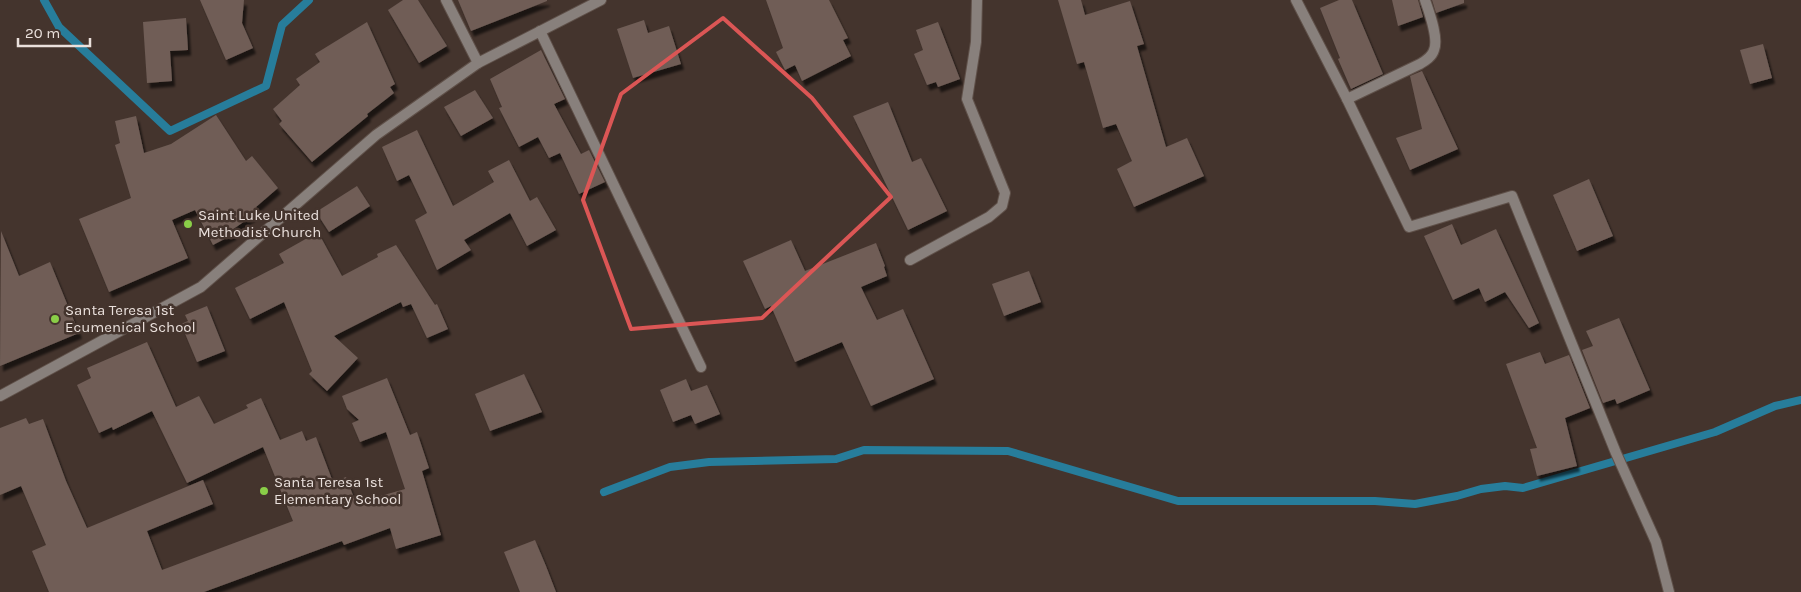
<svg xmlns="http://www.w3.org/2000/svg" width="1801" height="592" viewBox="0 0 1801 592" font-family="Karla,sans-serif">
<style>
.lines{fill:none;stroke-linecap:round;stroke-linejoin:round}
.stream{stroke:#277d9b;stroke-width:8}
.building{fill:#6f5d56;filter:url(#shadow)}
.service-casing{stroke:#5f5049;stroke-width:12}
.minor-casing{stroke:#5f5049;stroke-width:12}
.tertiary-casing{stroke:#5f5049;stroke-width:12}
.service{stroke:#88807c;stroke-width:10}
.minor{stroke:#88807c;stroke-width:10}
.tertiary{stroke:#88807c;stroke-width:10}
.marked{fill:none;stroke:#db5655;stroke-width:4;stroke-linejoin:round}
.poi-dot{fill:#8ace48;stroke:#44342d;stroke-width:2}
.labels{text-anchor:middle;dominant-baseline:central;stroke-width:5;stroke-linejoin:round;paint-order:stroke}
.poi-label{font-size:15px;fill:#eae0dc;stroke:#44342d;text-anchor:start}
</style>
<defs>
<filter id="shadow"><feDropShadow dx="3" dy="5.5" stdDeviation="1" flood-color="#0009"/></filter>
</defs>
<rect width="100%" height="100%" fill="#44342d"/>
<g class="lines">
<g class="stream">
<path d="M44 0 59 27 170 131 266 86 282 25 309 0"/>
<path d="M604 492 670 467 709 462 836 459 864 450 1008 451 1178 501H1375L1415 504 1457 496 1481 489 1505 486 1523 488 1715 432 1775 406 1801 400"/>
</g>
</g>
<g class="building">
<path d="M200 0H244L242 23 253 48 226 60Z"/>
<path d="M403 0H418L447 46 419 63 388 10Z"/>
<path d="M458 0H547V1L471 31Z"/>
<path d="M766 0H829L848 38 843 40 851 56 802 81 795 65 785 70 776 52 783 48Z"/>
<path d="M1058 0H1081L1085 15 1130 1 1144 44 1137 46 1166 147 1187 138 1204 176 1134 207 1117 169 1132 161 1116 124 1103 128 1084 62 1077 64Z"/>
<path d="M1339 0H1352L1383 74 1351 89 1338 59 1340 58 1320 8Z"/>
<path d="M1392 0H1418L1423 17 1398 26Z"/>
<path d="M1432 0H1464V3L1436 13Z"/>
<path d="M186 18 188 50 170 51 172 81 147 83 143 22Z"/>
<path d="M644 20 648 33 669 26 681 64 633 78 617 29Z"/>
<path d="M367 22 395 84 390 87 394 93 367 114 368 116 312 162 279 124 282 121 273 109 300 85 296 79 320 62 315 54Z"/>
<path d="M938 22 960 79 938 87 936 82 927 85 914 54 923 50 916 30Z"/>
<path d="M1763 44 1772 78 1750 84 1740 50Z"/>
<path d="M541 50 565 99 554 104 581 154 589 150 605 182 579 194 560 153 549 158 538 137 519 147 499 108 502 107 490 79Z"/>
<path d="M1422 71 1458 149 1410 170 1396 138 1422 129 1410 76Z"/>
<path d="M475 90 493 118 461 136 444 107Z"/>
<path d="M888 102 912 162 921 158 947 211 908 230 853 116Z"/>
<path d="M216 115 246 161 252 156 278 188 256 207 259 211 232 230 234 234 213 245 195 210 172 220 188 258 109 292 79 219 131 198 115 145 120 143 115 121 136 116 144 153 171 144Z"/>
<path d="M417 130 453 206 494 182 488 171 509 160 530 201 537 197 556 230 527 246 510 213 464 240 471 250 437 270 415 220 427 213 409 175 397 181 382 147Z"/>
<path d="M1589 179 1613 236 1577 251 1553 195Z"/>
<path d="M357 186 370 206 329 232 316 212Z"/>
<path d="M1452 224 1461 245 1496 229 1539 323 1529 328 1505 292 1485 302 1479 288 1453 300 1424 236Z"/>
<path d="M1 231 19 276 50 262 79 333 0 366Z"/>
<path d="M318 232 342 276 378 257 377 254 396 245 435 305 437 304 448 329 427 338 411 304 403 307 401 302 334 336 358 358 327 391 309 374 312 371 284 302 250 319 235 288 284 263 279 254Z"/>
<path d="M791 240 805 271 876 243 885 266 884 267 887 276 861 287 877 320 903 309 934 379 871 406 842 342 795 362 771 306 765 309 743 261Z"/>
<path d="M1029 271 1041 302 1004 316 992 284Z"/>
<path d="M207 306 225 351 197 362 181 324 188 321 185 315Z"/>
<path d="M1619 318 1650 390 1617 404 1615 399 1603 403 1582 350 1593 346 1586 331Z"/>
<path d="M147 342 176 407 199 396 214 424 248 408 246 405 261 398 280 440 302 431 306 441 316 437 333 482 346 477 356 503 405 489 386 432 360 442 352 423 359 420 347 409 342 396 387 378 410 435 417 432 429 468 422 471 441 535 396 549 390 528 344 545 342 541 204 592H49L32 551 46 545 21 486 0 495V428L26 418 29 424 43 419 66 481 87 528 203 480 213 504 147 531 162 570 293 521 263 447 187 483 152 411 113 430 112 427 99 433 77 385 91 378 87 368Z"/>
<path d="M1540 352 1545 364 1569 355 1590 408 1565 418 1577 466 1537 476 1530 449 1537 448 1506 364Z"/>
<path d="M524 374 542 412 490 431 475 394Z"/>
<path d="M686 379 691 391 707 385 720 414 695 424 691 415 673 422 660 390Z"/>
<path d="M535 540 546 566 556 592H520L504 552Z"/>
</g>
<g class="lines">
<g class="service-casing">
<path id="service" d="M540 31 701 367"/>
</g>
<g class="minor-casing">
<g id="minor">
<path d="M446 0 478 63"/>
<path d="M1296 0 1347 99 1409 227 1512 196 1616 453 1656 542 1669 592"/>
<path d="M1347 99 1420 64C1425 61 1432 57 1434 50 1439 38 1429 12 1425 0"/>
<path d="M910 260 989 217 1002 206 1005 193 967 99 976 42 977 0"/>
</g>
</g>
<g class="tertiary-casing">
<path id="tertiary" d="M0 396 201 287 376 135 478 63 601 0"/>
</g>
<use href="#service" class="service"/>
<use href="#minor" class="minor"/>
<use href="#tertiary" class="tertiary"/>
</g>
<path class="marked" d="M723 18 812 98 891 197 762 318 631 329 583 200 621 94Z"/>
<g class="poi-dot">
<circle cx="188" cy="224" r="5"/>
<circle cx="55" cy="319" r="5"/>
<circle cx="264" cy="491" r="5"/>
</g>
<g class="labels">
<g class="poi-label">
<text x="198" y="215">Saint Luke United<tspan x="198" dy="17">Methodist Church</tspan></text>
<text x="65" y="310">Santa Teresa 1st<tspan x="65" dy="17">Ecumenical School</tspan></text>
<text x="274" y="482">Santa Teresa 1st<tspan x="274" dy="17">Elementary School</tspan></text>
</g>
</g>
<path d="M18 38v8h72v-8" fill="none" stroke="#eae0dc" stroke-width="2.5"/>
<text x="25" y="38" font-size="15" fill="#eae0dc" stroke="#44342d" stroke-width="4" paint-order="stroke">20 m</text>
</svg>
